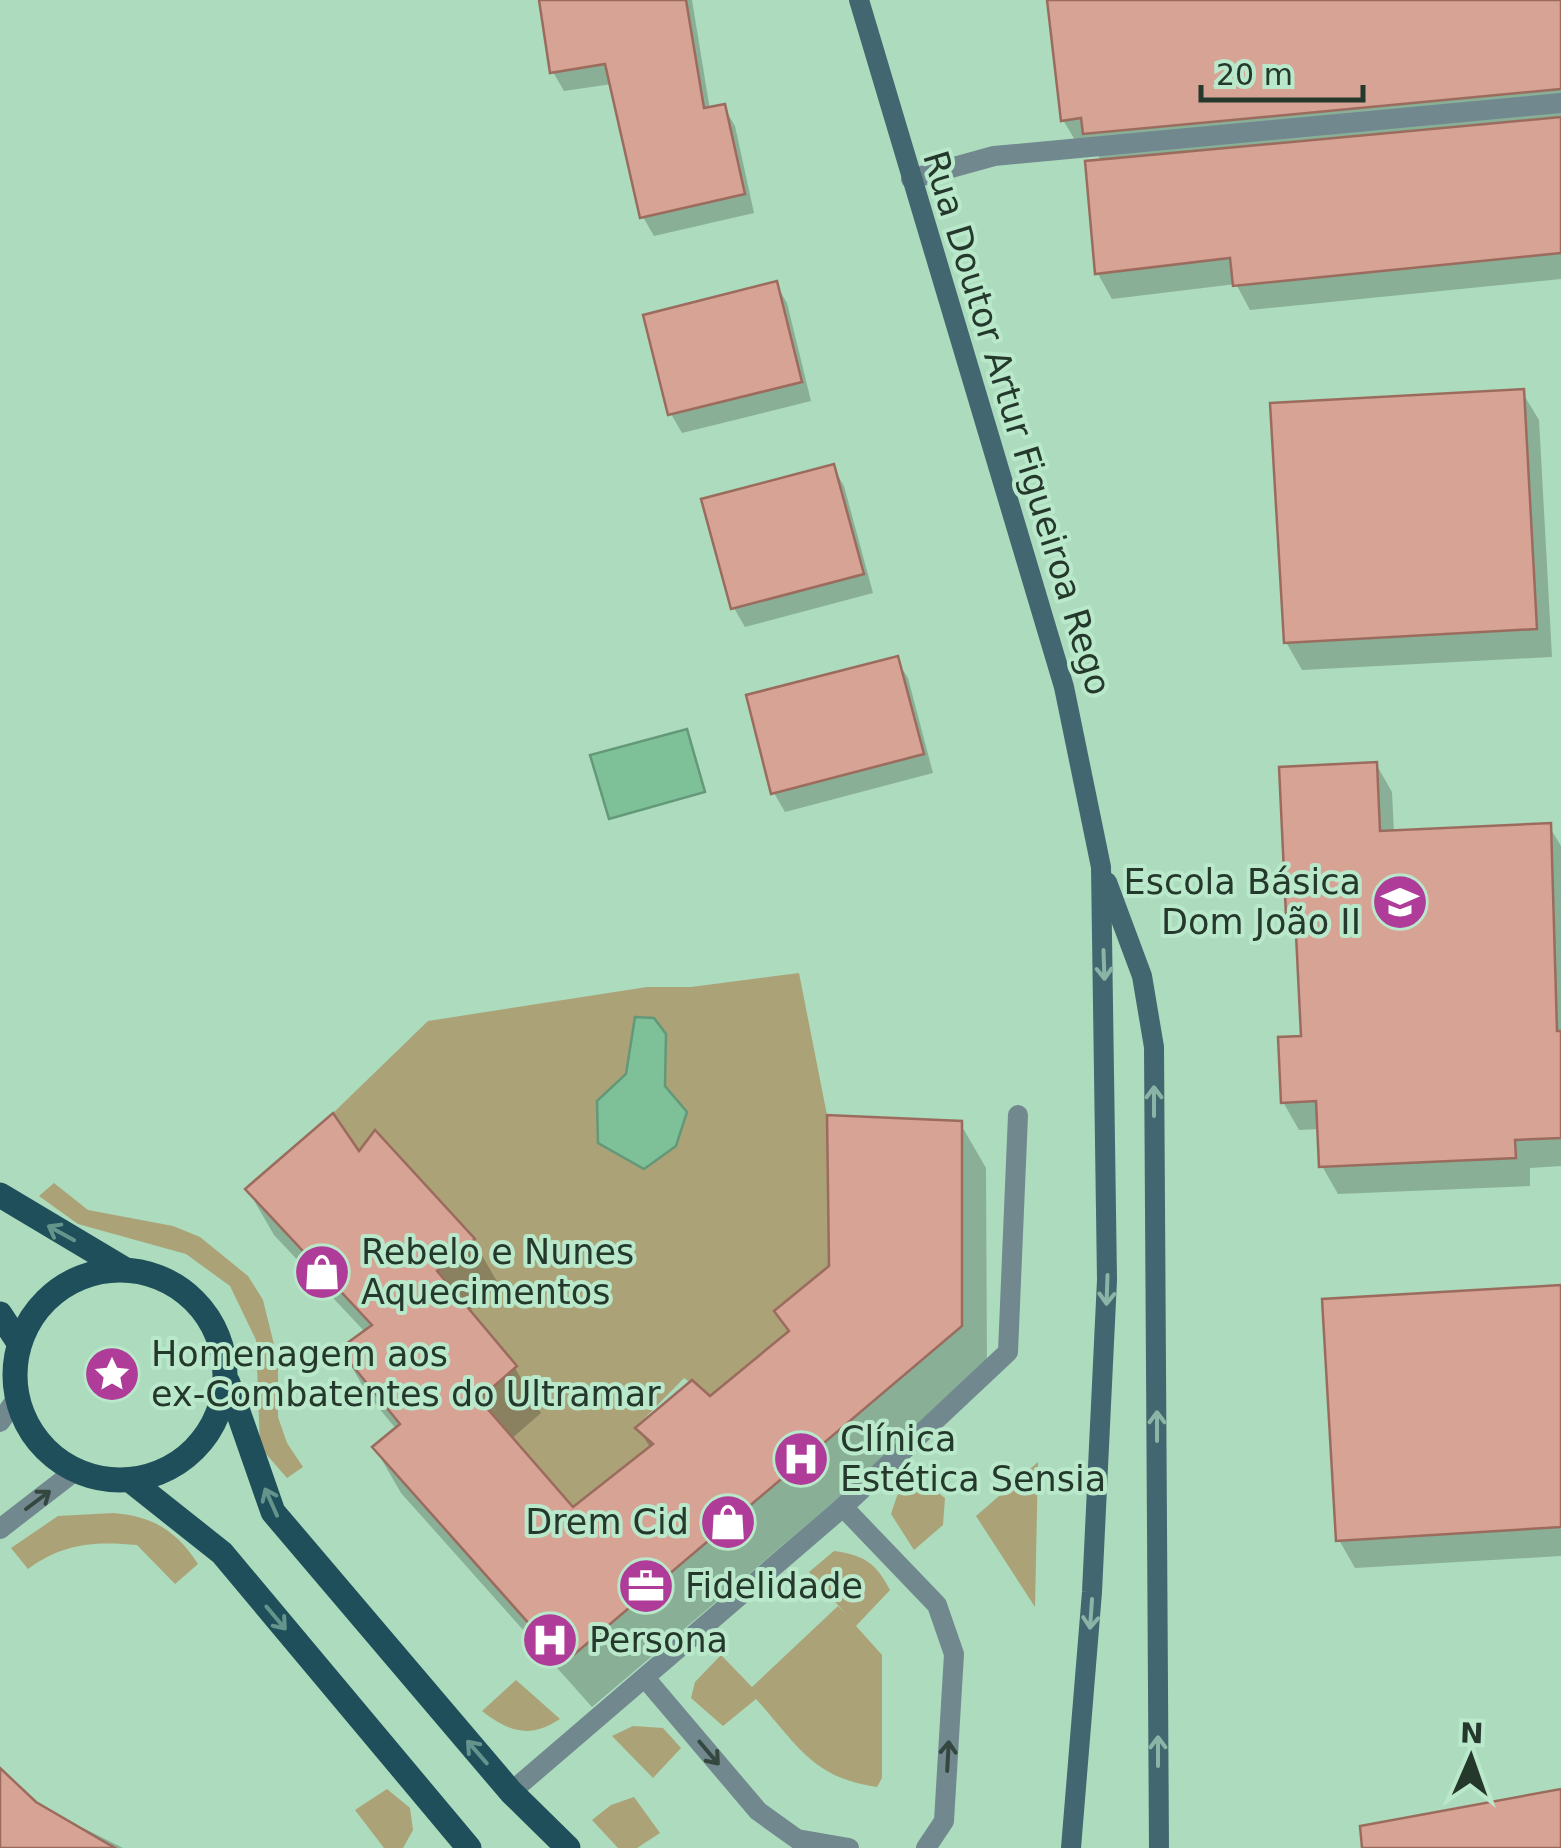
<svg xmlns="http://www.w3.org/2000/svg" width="1561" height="1848" viewBox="0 0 1561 1848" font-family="'DejaVu Sans',sans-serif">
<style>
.green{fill:#aca277}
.water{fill:#7ec198;stroke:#639878;stroke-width:2.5}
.shadow{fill:#0003}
.building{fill:#d6a395;stroke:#9b6c5e;stroke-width:2.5}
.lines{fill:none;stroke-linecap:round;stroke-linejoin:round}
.minor{stroke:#71888f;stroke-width:20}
.secondary{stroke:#436770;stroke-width:20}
.primary{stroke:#1f4f5a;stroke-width:25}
.oneway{stroke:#8ab4a6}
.oneway2{stroke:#64948c}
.oneway3{stroke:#344840}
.labels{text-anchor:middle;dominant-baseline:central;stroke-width:8;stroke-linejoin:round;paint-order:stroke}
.street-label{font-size:35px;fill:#25382c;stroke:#b9e8ca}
.poi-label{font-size:35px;fill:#25382c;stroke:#b9e8ca;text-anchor:start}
</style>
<rect width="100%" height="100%" fill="#acdbbd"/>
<g class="green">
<path d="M799 973 827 1115 829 1266 775 1311 790 1333 711 1398 684 1378 636 1427 653 1444 575 1510 479 1399 437 1271 475 1238 375 1131 359 1151 333 1113 428 1021 647 987H691Z"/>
<path d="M54 1183 88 1210 173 1226 200 1237 248 1276 263 1300 278 1361V1417L287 1443 303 1467 287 1478 260 1447 256 1340 230 1286 186 1254 78 1224 39 1196Z"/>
<path d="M1038 1462 1035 1607 976 1516Z"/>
<path d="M915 1476 945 1498 943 1525 914 1550 891 1514 897 1496Z"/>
<path d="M113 1513C152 1516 176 1530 198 1564L175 1584 137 1545C95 1541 63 1543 28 1569L11 1548 58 1516Z"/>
<path d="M834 1551C864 1555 876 1563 890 1590L856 1626 882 1655V1778L877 1787C812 1778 797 1744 756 1699L723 1726 691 1698 695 1682 721 1655 752 1687 838 1606 845 1613 809 1572Z"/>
<path d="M516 1680 560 1719C530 1739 509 1732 482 1711Z"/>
<path d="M633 1726 663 1728 681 1748 653 1778 612 1736Z"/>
<path d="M387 1789 410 1808 413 1830 403 1848H384L355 1810Z"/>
<path d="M634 1797 660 1833 637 1848H618L592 1820 611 1805Z"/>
</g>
<g class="water">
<path d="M687 729 705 792 609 819 590 755Z"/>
<path d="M635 1017 654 1018 666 1034 665 1086 687 1112 676 1146 644 1169 598 1143 597 1101 626 1074Z"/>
</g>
<g class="shadow">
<path d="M541 0H692L710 110 724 107 735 126 754 213 654 236 643 217 612 84 564 91 553 72Z"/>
<path d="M1050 0H1561V279L1250 310 1236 284 1112 299 1098 274 1102 162 1091 144 1078 145 1063 120Z"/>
<path d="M776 284 787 303 811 401 682 433 671 414 646 317Z"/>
<path d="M1522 392 1539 420 1552 657 1302 670 1286 642Z"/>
<path d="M833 467 844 486 873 593 745 627 734 608Z"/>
<path d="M896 659 908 678 933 773 785 812 774 793Z"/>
<path d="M1376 764 1392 792 1394 833 1549 826 1561 846V1166L1530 1168V1186L1338 1194 1322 1166 1320 1129 1299 1130 1283 1102 1303 1038 1298 931 1288 914Z"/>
<path d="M960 1123 986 1168 987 1372 592 1707 401 1493 375 1448 397 1430 368 1395 342 1350 366 1333 274 1235 248 1190 359 1155 473 1240 499 1285 468 1312 515 1368 541 1413 511 1439 573 1510 651 1449 638 1428 709 1400 790 1334 778 1312 831 1267Z"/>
<path d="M1561 1287V1556L1355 1568 1339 1540Z"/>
<path d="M0 1771 35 1804 123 1848H0Z"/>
</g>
<g class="building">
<path d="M539 0H686L704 108 725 104 745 194 640 218 605 64 550 73Z"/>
<path d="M1047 0H1561V89L1083 134 1081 118 1061 121Z"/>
<path d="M1561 117V253L1233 286 1230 258 1095 274 1085 161Z"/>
<path d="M777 281 802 382 668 415 643 315Z"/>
<path d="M1524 389 1537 629 1284 643 1270 403Z"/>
<path d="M834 464 864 574 731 609 701 499Z"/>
<path d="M898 656 924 754 771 794 746 695Z"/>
<path d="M1377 762 1380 831 1551 823 1557 1031H1561V1138L1515 1140 1516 1158 1319 1167 1316 1101 1281 1103 1278 1037 1301 1036 1295 914 1286 915 1279 767Z"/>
<path d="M333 1113 359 1151 375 1130 475 1239 437 1271 517 1366 479 1399 573 1507 653 1444 635 1428 692 1380 710 1396 789 1331 774 1311 829 1266 827 1115 962 1121V1326L564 1663 372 1447 400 1424 339 1349 372 1325 245 1189Z"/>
<path d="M1561 1285V1527L1336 1541 1322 1299Z"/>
<path d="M0 1768 36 1802 115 1848H0Z"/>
<path d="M1561 1789V1848H1362L1360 1826Z"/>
</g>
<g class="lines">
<g class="minor">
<path d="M911 179 994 156 1561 103"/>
<path d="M0 1422 17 1398"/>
<path d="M843 1507 937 1605 954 1654 944 1821 926 1848"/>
<path d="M0 1529 75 1471"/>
<path d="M646 1679 758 1811 797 1839 849 1848"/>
<path d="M511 1792 843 1507 1008 1352 1018 1115"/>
</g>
<g class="secondary">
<path d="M859 0 1064 687 1101 867 1107 1280 1092 1592 1071 1848"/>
<path d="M1107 882 1142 976 1154 1047 1159 1848"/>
</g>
<g class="primary">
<path d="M0 1195 124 1269"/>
<circle cx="120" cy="1375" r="105"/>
<path d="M0 1314 19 1343"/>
<path d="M228 1383 273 1512 511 1792 568 1848"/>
<path d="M130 1480 222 1553 469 1848"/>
</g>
</g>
<defs><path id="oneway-shaft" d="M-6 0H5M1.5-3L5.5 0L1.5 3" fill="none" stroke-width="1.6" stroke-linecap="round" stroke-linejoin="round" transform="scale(2.5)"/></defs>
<g class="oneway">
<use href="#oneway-shaft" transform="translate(1104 965) rotate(88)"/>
<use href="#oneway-shaft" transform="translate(1154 1101) rotate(-90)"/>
<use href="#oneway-shaft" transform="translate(1107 1290) rotate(92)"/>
<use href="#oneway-shaft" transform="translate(1157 1426) rotate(-90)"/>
<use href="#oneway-shaft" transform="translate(1091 1614) rotate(94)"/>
<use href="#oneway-shaft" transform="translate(1158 1751) rotate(-90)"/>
</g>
<g class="oneway2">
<use href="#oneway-shaft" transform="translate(61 1233) rotate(-151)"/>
<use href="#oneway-shaft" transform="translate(271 1502) rotate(-114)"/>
<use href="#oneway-shaft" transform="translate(276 1618) rotate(50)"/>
<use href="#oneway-shaft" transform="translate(477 1752) rotate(-131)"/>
</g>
<g class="oneway3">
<use href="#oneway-shaft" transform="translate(38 1500) rotate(-37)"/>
<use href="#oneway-shaft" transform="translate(709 1753) rotate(50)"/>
<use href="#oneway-shaft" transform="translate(948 1756) rotate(-87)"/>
</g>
<defs>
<g id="school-disc" transform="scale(2.875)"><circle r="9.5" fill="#ae3c98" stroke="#b9e8ca"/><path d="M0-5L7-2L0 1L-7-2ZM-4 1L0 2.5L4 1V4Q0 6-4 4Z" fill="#fff"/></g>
<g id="shop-disc" transform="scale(2.875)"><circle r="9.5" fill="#ae3c98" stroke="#b9e8ca"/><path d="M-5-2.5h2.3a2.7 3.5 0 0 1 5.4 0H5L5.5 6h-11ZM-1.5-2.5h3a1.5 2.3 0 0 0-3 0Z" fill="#fff"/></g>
<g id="sight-disc" transform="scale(2.875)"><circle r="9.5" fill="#ae3c98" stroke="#b9e8ca"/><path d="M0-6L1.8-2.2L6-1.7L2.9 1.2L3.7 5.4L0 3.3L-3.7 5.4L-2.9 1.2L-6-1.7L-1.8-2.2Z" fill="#fff"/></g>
<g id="hospital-disc" transform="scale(2.875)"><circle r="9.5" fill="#ae3c98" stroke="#b9e8ca"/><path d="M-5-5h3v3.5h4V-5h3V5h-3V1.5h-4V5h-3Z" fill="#fff"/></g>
<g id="office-disc" transform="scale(2.875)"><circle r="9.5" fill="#ae3c98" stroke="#b9e8ca"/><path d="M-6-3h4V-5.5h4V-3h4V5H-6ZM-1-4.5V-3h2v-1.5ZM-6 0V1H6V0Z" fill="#fff"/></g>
</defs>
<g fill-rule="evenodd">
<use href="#school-disc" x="1400" y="902"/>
<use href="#shop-disc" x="322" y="1272"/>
<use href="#sight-disc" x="112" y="1374"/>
<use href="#hospital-disc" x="801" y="1459"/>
<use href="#shop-disc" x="728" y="1522"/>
<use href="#office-disc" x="646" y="1586"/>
<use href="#hospital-disc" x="550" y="1640"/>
</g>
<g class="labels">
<g class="street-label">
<text transform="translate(1017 423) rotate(73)">Rua Doutor Artur Figueiroa Rego</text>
</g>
<g class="poi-label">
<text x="1361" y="882" text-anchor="end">Escola Básica<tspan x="1361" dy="40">Dom João II</tspan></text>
<text x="361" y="1252">Rebelo e Nunes<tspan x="361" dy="40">Aquecimentos</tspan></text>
<text x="151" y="1354">Homenagem aos<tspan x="151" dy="40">ex-Combatentes do Ultramar</tspan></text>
<text x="840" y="1439">Clínica<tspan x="840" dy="40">Estética Sensia</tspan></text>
<text x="689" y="1522" text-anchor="end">Drem Cid</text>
<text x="685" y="1586">Fidelidade</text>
<text x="589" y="1640">Persona</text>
</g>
</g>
<g transform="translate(1471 1758) rotate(2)" stroke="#b9e8ca" stroke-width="8" paint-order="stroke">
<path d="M0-8L18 38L0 25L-18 38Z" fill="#25382c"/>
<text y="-15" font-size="28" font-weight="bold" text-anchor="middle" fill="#25382c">N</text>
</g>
<path d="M1201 85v15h162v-15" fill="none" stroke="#25382c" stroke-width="5"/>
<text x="1216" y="85" font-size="30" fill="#25382c" stroke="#b9e8ca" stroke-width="8" paint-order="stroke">20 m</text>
</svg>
